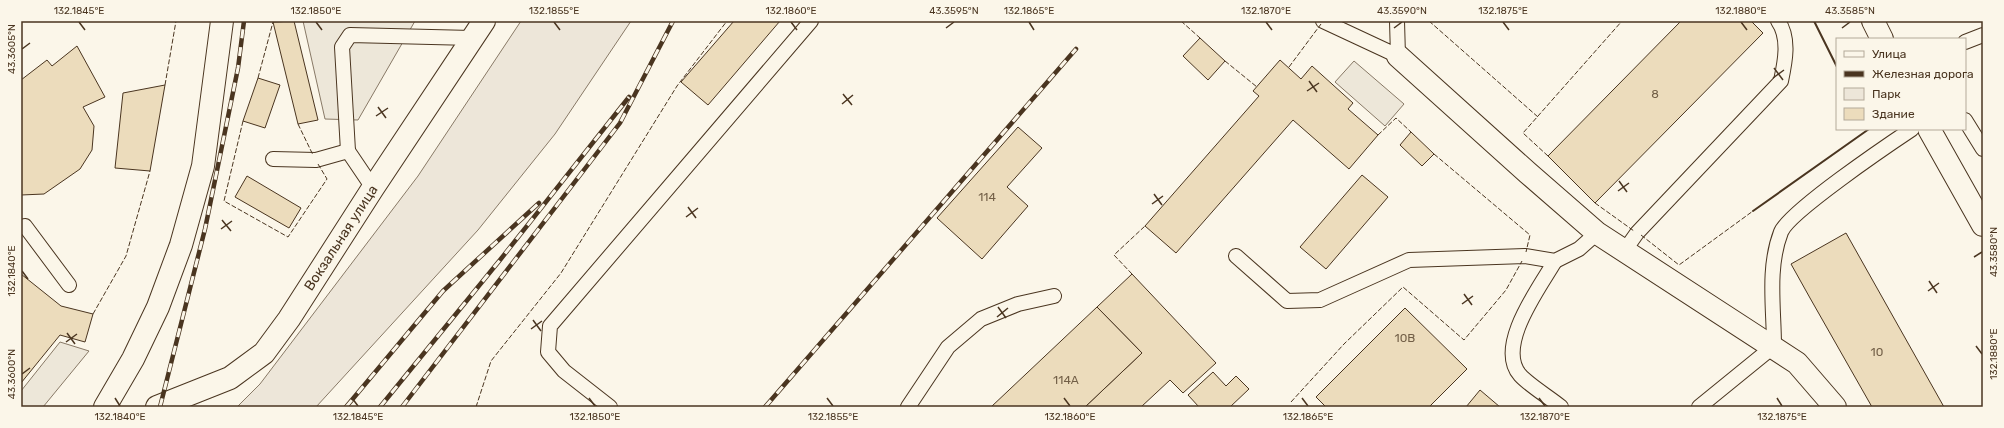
<svg xmlns="http://www.w3.org/2000/svg" width="2004" height="428" viewBox="0 0 2004 428" font-family="Rubik,sans-serif">
<style>
.green{fill:#ede6d9;stroke:#887966}
.parking{fill:#ede7d9;stroke:#887966}
.building{fill:#ecdcbc;stroke:#4a3520}
.lines{fill:none;stroke-linecap:round;stroke-linejoin:round}
.service-casing{stroke:#4a3520;stroke-width:16}
.minor-casing{stroke:#4a3520;stroke-width:24}
.secondary-casing{stroke:#4a3520;stroke-width:24}
.service{stroke:#fbf6e9;stroke-width:14}
.minor{stroke:#fbf6e9;stroke-width:22}
.secondary{stroke:#fbf6e9;stroke-width:22}
.rail-casing{stroke:#4a3520;stroke-width:4.5}
.rail{stroke:#fbf6e9;stroke-width:3;stroke-dasharray:9;stroke-linecap:butt}
.fence{stroke:#4a3520;stroke-width:1;stroke-dasharray:5 2;stroke-linecap:butt}
.wall{stroke:#4a3520;stroke-width:2}
.ticks{fill:none;stroke:#4a3520;stroke-width:1.5}
.labels{text-anchor:middle;dominant-baseline:central;stroke-width:3;stroke-linejoin:round;paint-order:stroke}
.number-label{font-size:12px;fill:#725f47}
.street-label{font-size:14px;fill:#4a3520;stroke:#fbf6e9}
.neatline{fill:none;stroke:#4a3520;stroke-width:1.5}
.ticks-label{font-size:10px;text-anchor:middle;fill:#4a3520}
</style>
<rect width="100%" height="100%" fill="#fbf6e9"/>
<path class="green" d="M521 21H631L555 134 478 230 316 407H237L260 384 418 176Z"/>
<g class="parking">
<path d="M303 21H415L358 120 325 119Z"/>
<path d="M1354 61 1404 104 1385 126 1335 82Z"/>
<path d="M60 342 89 351 43 407H21V391Z"/>
</g>
<g class="building">
<path d="M294 21 318 120 298 124 273 22Z"/>
<path d="M734 21H780L708 105 681 82Z"/>
<path d="M1681 21H1751L1763 33 1595 203 1548 156Z"/>
<path d="M1200 38 1225 61 1208 80 1183 56Z"/>
<path d="M77 46 105 97 83 107 94 126 92 150 80 169 44 194 21 195V80L47 60 52 66Z"/>
<path d="M1280 60 1301 79 1312 66 1353 103 1348 109 1378 135 1349 169 1293 120 1176 253 1145 226 1259 96 1253 91Z"/>
<path d="M258 78 280 85 265 128 243 121Z"/>
<path d="M165 85 150 171 115 168 123 93Z"/>
<path d="M1018 127 1042 148 1007 187 1028 206 982 259 937 218Z"/>
<path d="M1411 132 1434 154 1422 166 1400 145Z"/>
<path d="M1362 175 1388 197 1326 269 1300 247Z"/>
<path d="M247 176 301 208 289 228 235 197Z"/>
<path d="M1846 233 1944 407H1872L1810 298 1791 264Z"/>
<path d="M21 274 61 306 93 314 85 342 60 335 21 383Z"/>
<path d="M1132 274 1216 363 1183 393 1170 380 1141 407H1085L1142 353 1097 307Z"/>
<path d="M1097 307 1142 353 1085 407H991Z"/>
<path d="M1405 308 1467 369 1429 407H1326L1316 397Z"/>
<path d="M1213 372 1226 386 1236 376 1249 389 1230 407H1199L1188 395Z"/>
<path d="M1480 390 1500 407H1466Z"/>
</g>
<g class="lines">
<g class="service-casing">
<g id="service">
<path d="M1323 21 1398 56 1397 21"/>
<path d="M1965 42 1983 35"/>
<path d="M1965 120 1983 149"/>
<path d="M348 151 342 47 350 35 472 38"/>
<path d="M273 159 316 160 348 151 373 188"/>
<path d="M21 227 25 226 69 285"/>
<path d="M1625 250 1637 233 1781 81C1785 62 1790 38 1778 21"/>
<path d="M1236 256 1287 301 1320 300 1409 260 1525 256 1555 261 1579 249 1597 233"/>
<path d="M1555 261C1540 287 1495 346 1520 375 1530 386 1549 397 1561 407"/>
<path d="M610 407 564 371 548 352 550 326 811 21"/>
<path d="M908 407 948 347 981 319 1018 304 1054 296"/>
<path d="M1699 407 1774 346C1774 309 1767 268 1781 232 1789 212 1888 145 1912 129"/>
</g>
</g>
<g class="minor-casing">
<g id="minor">
<path d="M1398 56 1528 173 1597 233 1797 363 1835 407"/>
<path d="M105 407 133 359 158 307 181 245 203 166 222 21"/>
</g>
</g>
<g class="secondary-casing">
<g id="secondary">
<path d="M1873 21 1882 39"/>
<path d="M1929 129 1983 225"/>
<path d="M157 407 230 378 264 353 289 319 373 188 484 21"/>
</g>
</g>
<use href="#service" class="service"/>
<use href="#minor" class="minor"/>
<use href="#secondary" class="secondary"/>
<g class="rail-casing">
<g id="rail">
<path d="M160 407 205 229 238 68 244 21"/>
<path d="M346 407 443 291 539 203"/>
<path d="M380 407 500 260 629 97"/>
<path d="M402 407 620 123 673 21"/>
<path d="M765 407 1076 49"/>
</g>
</g>
<use href="#rail" class="rail"/>
<g class="fence">
<path d="M1181 21 1200 38"/>
<path d="M1429 21 1538 117"/>
<path d="M1225 61 1257 87"/>
<path d="M1289 67 1321 24"/>
<path d="M258 78 273 22"/>
<path d="M165 85 176 21"/>
<path d="M243 121 224 201 288 237 327 179 318 164"/>
<path d="M298 124 313 155"/>
<path d="M1378 135 1396 118 1411 132"/>
<path d="M1434 154 1530 235 1526 252"/>
<path d="M1548 156 1523 133 1622 21"/>
<path d="M1595 203 1634 231"/>
<path d="M1641 235 1679 265 1753 211"/>
<path d="M1132 274 1114 255 1145 226"/>
<path d="M93 314 126 256 150 171"/>
<path d="M1291 402 1344 344 1403 287 1464 340 1506 290 1522 261"/>
<path d="M476 407 491 361 561 273 677 86 727 21"/>
</g>
<g class="wall">
<path d="M1814 21 1837 67"/>
<path d="M1753 211 1869 129"/>
</g>
</g>
<path class="ticks" d="M79 22 85 30M316 22 322 30M554 22 560 30M791 22 797 30M1029 22 1034 30M1266 22 1272 30M1503 22 1509 30M1741 22 1747 30M946 28 954 22M1394 28 1402 22M1842 28 1850 22M22 49 30 43M1774 68 1783 80M1773 78 1784 70M1309 81 1317 92M1307 91 1319 83M843 94 852 105M842 104 853 95M378 107 386 118M376 116 388 108M1619 181 1627 192M1618 191 1629 183M1154 194 1162 205M1152 204 1163 196M688 207 696 218M686 217 698 208M222 220 231 231M221 229 232 221M1974 257 1982 252M22 271 28 279M1929 281 1937 293M1928 291 1939 283M1464 294 1472 305M1462 304 1473 296M998 307 1006 318M997 317 1008 308M533 320 541 331M531 329 542 321M67 333 75 344M66 342 77 334M1976 346 1982 354M22 374 30 368M115 398 120 406M352 398 358 406M589 398 595 406M827 398 833 406M1064 398 1070 406M1302 398 1308 406M1539 398 1545 406M1777 398 1782 406"/>
<g class="labels">
<g class="number-label">
<text x="1655" y="94">8</text>
<text x="987" y="197">114</text>
<text x="1405" y="338">10В</text>
<text x="1877" y="352">10</text>
<text x="1066" y="380">114А</text>
</g>
<g class="street-label">
<text transform="translate(341 238) rotate(-57)">Вокзальная улица</text>
</g>
</g>
<rect width="2004" height="428" fill="none" stroke="#fbf6e9" stroke-width="44"/>
<rect x="1836" y="38" width="130" height="92" fill="#fbf6e9" stroke="#b4a999"/>
<rect x="1844" y="51" width="20" height="6" fill="#fbf6e9" stroke="#b4a999"/>
<text x="1872" y="58" font-size="12" fill="#4a3520">Улица</text>
<rect x="1844" y="71" width="20" height="6" fill="#4a3520" stroke="#b4a999"/>
<text x="1872" y="78" font-size="12" fill="#4a3520">Железная дорога</text>
<rect x="1844" y="88" width="20" height="12" fill="#ede6d9" stroke="#b4a999"/>
<text x="1872" y="98" font-size="12" fill="#4a3520">Парк</text>
<rect x="1844" y="108" width="20" height="12" fill="#ecdcbc" stroke="#b4a999"/>
<text x="1872" y="118" font-size="12" fill="#4a3520">Здание</text>
<rect x="22" y="22" width="1960" height="384" class="neatline"/>
<g class="ticks-label">
<text x="79" y="14">132.1845°E</text>
<text x="316" y="14">132.1850°E</text>
<text x="554" y="14">132.1855°E</text>
<text x="791" y="14">132.1860°E</text>
<text x="954" y="14">43.3595°N</text>
<text x="1029" y="14">132.1865°E</text>
<text x="1266" y="14">132.1870°E</text>
<text x="1402" y="14">43.3590°N</text>
<text x="1503" y="14">132.1875°E</text>
<text x="1741" y="14">132.1880°E</text>
<text x="1850" y="14">43.3585°N</text>
<text transform="translate(11 49) rotate(-90)" y="4">43.3605°N</text>
<text transform="translate(1993 252) rotate(-90)" y="4">43.3580°N</text>
<text transform="translate(11 271) rotate(-90)" y="4">132.1840°E</text>
<text transform="translate(1993 354) rotate(-90)" y="4">132.1880°E</text>
<text transform="translate(11 374) rotate(-90)" y="4">43.3600°N</text>
<text x="120" y="420">132.1840°E</text>
<text x="358" y="420">132.1845°E</text>
<text x="595" y="420">132.1850°E</text>
<text x="833" y="420">132.1855°E</text>
<text x="1070" y="420">132.1860°E</text>
<text x="1308" y="420">132.1865°E</text>
<text x="1545" y="420">132.1870°E</text>
<text x="1782" y="420">132.1875°E</text>
</g>
</svg>
